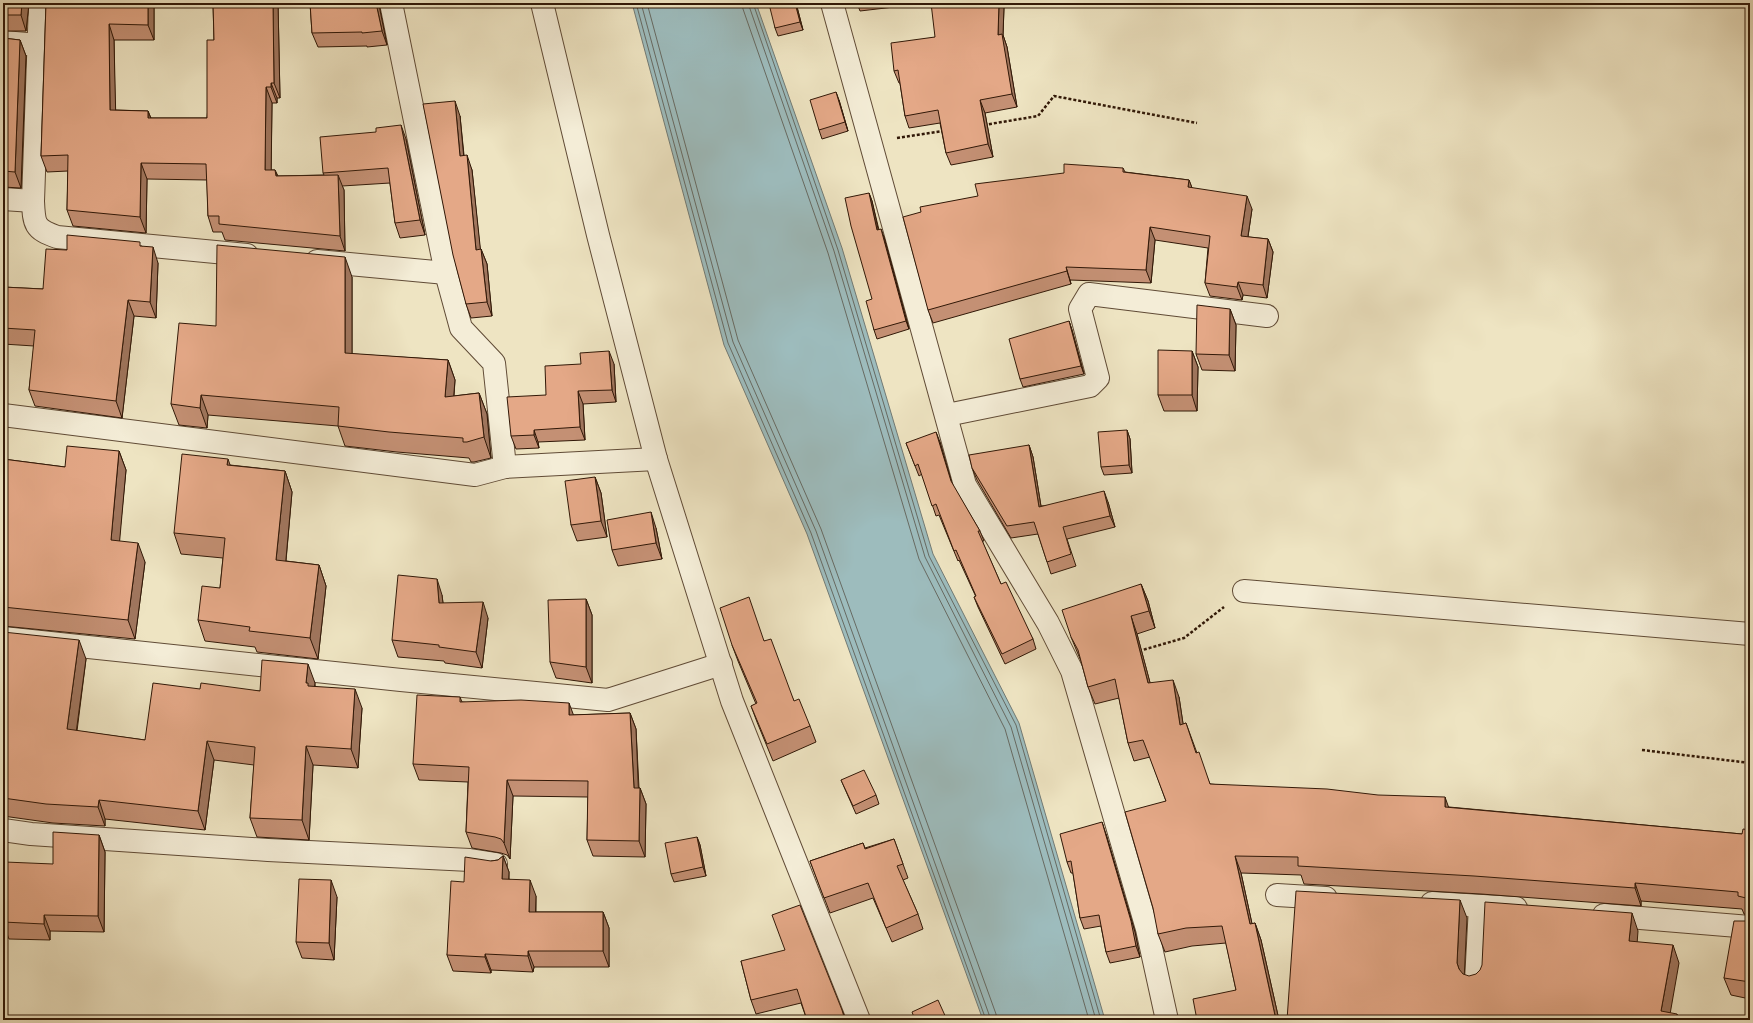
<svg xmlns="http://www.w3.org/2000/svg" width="1753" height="1023" viewBox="0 0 1753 1023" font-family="Alegreya,serif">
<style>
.water{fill:#9dbcbd;stroke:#727a74}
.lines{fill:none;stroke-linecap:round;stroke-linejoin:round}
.shore{stroke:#676a62;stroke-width:1}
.minor-casing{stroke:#604b36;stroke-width:24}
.path{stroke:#311807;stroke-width:2.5;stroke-dasharray:3 2;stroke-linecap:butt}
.minor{stroke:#f4edd7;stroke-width:22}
.wall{fill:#c49074;stroke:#311807}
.shaded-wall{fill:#a0765e;stroke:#311807}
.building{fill:#e4a887;stroke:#311807}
</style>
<rect width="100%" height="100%" fill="#eee4c2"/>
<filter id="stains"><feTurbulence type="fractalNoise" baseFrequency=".005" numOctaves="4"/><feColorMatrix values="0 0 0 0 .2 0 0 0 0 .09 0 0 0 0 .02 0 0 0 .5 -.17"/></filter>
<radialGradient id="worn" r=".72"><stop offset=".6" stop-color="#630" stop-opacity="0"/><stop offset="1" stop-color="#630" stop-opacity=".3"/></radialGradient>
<path class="water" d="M632 3H756L842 248 933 554 1019 723 1105 1020H983L807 534 724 345Z"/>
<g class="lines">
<g class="shore">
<path d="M636 3 728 343 811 533 986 1020"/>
<path d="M641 3 733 342 816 531 991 1020"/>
<path d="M647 3 738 340 821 529 996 1014 997 1020"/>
<path d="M742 3 743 9 828 253 919 559 1005 729 1089 1020"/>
<path d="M748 3 834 251 925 557 1011 727 1096 1020"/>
<path d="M753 3 838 250 929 556 1016 725 1101 1020"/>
</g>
<g class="minor-casing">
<g id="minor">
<path d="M40 3 33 201C34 224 34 229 57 237L247 255"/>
<path d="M542 3 598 235 656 459 732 701 859 1020"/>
<path d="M832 3 965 485 1048 623 1072 671 1147 929 1167 1020"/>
<path d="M3 42 39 45"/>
<path d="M3 199 33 201"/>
<path d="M317 261 446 273"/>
<path d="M3 415 475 475 505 467 494 363 461 328 446 273 391 3"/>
<path d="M947 415 1090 386 1098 378 1080 309 1089 294 1267 316"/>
<path d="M505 467 656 459"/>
<path d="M1244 591 1750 634"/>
<path d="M3 638 401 680 608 700 721 664"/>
<path d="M3 830 31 834 268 850 470 860 496 864"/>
<path d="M1277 895 1326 898"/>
<path d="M1432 903 1516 908"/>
<path d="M1604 915 1750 927"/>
<path d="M1476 981 1480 906"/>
</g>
</g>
<g class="path">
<path d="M984 125 1038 116 1054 96 1197 123"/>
<path d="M897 138 943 131"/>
<path d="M1139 651 1184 638 1224 607"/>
<path d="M1642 750 1750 763"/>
</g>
<use href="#minor" class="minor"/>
</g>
<g class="wall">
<path d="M3 3H29L26 31H3Z"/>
<path d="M46 3H154V40H114L115 110 148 111 151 118H207L214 40 213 3H278L280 98H277V103H272L271 170H275L278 176 324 175 323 173 406 139 425 235 400 238 395 223 390 183 342 186 344 190 345 251 225 240 222 232H213L208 216 207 180 147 179 146 233 73 226 67 210 68 171 47 172 41 156Z"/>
<path d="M310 3H379V5L387 45 367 47V46L318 47 312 33Z"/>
<path d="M774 3H796L803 30 778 36 775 28Z"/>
<path d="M857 3H928L860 11Z"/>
<path d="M1004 7 1003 35 1007 47 1017 107 985 113 993 157 951 165 946 153 940 123 909 128 905 116 900 83H899L894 71 935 37Z"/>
<path d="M3 38 20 40 26 56 21 188 3 187Z"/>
<path d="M839 100 848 131 822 139 819 130Z"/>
<path d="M460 116 464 155 472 170 480 249H481L487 264 492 316 471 318 466 304Z"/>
<path d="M1123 168 1125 172 1189 180 1192 188 1252 209 1248 237 1268 239 1273 252 1267 298 1243 295 1242 300 1210 296 1205 283 1208 248 1155 240 1151 283 1070 280 1071 284 933 323 928 310Z"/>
<path d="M869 193 872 201 879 230 884 237 909 329 877 339 874 330Z"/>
<path d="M142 246 158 263 156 318 134 316 122 418 35 406 29 390 34 346 3 344V287L43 289 67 250Z"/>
<path d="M352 277V354L448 360 455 380 454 396 479 393 487 414 491 458 474 462H471L469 458 397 452 345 446 338 426 208 415 207 428 179 425 171 404 216 326Z"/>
<path d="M1230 309 1236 325 1235 371 1202 370 1196 354Z"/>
<path d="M1069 321 1072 330 1084 374 1023 387 1020 379Z"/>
<path d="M1192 351 1198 367 1197 411H1164L1158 395Z"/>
<path d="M614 364 616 402 583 404 585 440 538 442 539 448 516 449 511 436 546 395Z"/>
<path d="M1127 430 1130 439 1132 473 1104 475 1101 467Z"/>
<path d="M940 442 952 484 980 531 984 541H982L1001 584 1033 639 1036 649 1005 664 978 607 974 597H976L959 560 958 561 939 515 936 516 922 474 919 476 906 443Z"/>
<path d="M1029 445 1033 457 1041 506 1108 502 1115 527 1067 539 1076 566 1051 574 1038 534 1011 538 977 480 972 468Z"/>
<path d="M119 451 126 470 119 541 145 562 135 639 3 626V459L65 467Z"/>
<path d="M230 465 285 471 292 492 286 561 319 565 326 586 318 659 257 652 255 647 205 641 198 620 220 588 223 558 181 554 174 533Z"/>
<path d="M595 477 601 493 607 537 577 541 571 525Z"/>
<path d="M656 528 662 559 618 566 612 550Z"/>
<path d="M1141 584 1148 601 1155 628 1137 634 1150 683 1179 697 1183 724 1186 723 1197 753 1210 784 1449 807 1742 834 1750 830V915L1744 914 1742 909 1641 901V906L1481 894 1304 884 1301 875 1241 873 1252 924 1255 923 1261 940 1279 1020H1197L1236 990 1226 943 1192 946 1165 952 1158 934 1166 801 1150 757 1134 761 1128 743 1119 698 1095 704 1088 687 1081 661 1078 654 1071 637Z"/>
<path d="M442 595 443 603 488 618 482 668 445 663 444 661 398 657 392 640Z"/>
<path d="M586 599 592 615V683L556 678 550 662Z"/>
<path d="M3 632 86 659 77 731 145 740 200 689 260 691 315 683V686L362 708 358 768 313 765 309 840 257 837 250 818 254 765 214 760 205 830 105 819V826L53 823 3 816Z"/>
<path d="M765 641 794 701 810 726 816 742 773 761 757 722 751 706 756 704 738 661 732 645Z"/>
<path d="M460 697 462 702 573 715 630 713 636 729 639 788H640L646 804 645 857 593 856 587 840 588 797 513 796 510 859 507 855 501 853 472 848 466 832 468 782 419 780 413 764Z"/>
<path d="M841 780 876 795 879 804 856 814Z"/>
<path d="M1106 834 1135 932 1140 957 1110 963 1106 952 1101 926 1084 929 1080 918 1073 873H1071L1067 862Z"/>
<path d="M99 835 105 852 104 932 50 931V940L9 939 3 923 53 864Z"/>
<path d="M697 837 700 845 706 876 674 882 671 874Z"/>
<path d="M894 839 908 878 903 880 918 914 923 929 892 942 873 898 830 913 810 861 863 843 865 848Z"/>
<path d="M503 856 509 872V879L536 896V912H603L609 928V967H534L533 972 491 970V973L453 971 447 955 464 882 491 861 498 860Z"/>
<path d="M337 897 334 960 302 958 296 942Z"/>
<path d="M1750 920V999L1731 995 1724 978 1749 921Z"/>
<path d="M741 961 842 1010 846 1020H807L801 1003 756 1014 751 1000Z"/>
</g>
<g class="shaded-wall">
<path d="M22 3H29L26 31 21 15Z"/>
<path d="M148 3H154V40L148 25Z"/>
<path d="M273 3H278L280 98 274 83Z"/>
<path d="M376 3H379V5L387 45 382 31Z"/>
<path d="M795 3H796L797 7 803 30 800 22Z"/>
<path d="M999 3H1002L1004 7 1003 35 1007 47 1017 107 1012 94 998 35Z"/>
<path d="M109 24 114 40 116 126 110 110Z"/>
<path d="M20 40 26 56 21 188 15 172Z"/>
<path d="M271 83 277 98V103L271 87Z"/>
<path d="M266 87 272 103 271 185 265 170Z"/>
<path d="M836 92 839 100 848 131 845 122Z"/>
<path d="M980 100 985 113 993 157 988 144Z"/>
<path d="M455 101 460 116 465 170 460 156Z"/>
<path d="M148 111 154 127 148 118Z"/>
<path d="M401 125 406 139 425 235 420 220Z"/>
<path d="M467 155 472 170 482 264 476 250Z"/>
<path d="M141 163 147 179 146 233 140 217Z"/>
<path d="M275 170 281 185 276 176Z"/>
<path d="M338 175 344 190 345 251 340 236Z"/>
<path d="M1189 180 1194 193 1188 187Z"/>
<path d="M869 193 872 201 880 238 877 230Z"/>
<path d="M1247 196 1252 209 1246 249 1241 236Z"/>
<path d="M1150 227 1155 240 1151 283 1146 270Z"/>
<path d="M881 229 884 237 909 329 906 321Z"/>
<path d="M1268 239 1273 252 1267 298 1263 285Z"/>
<path d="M153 247 158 263 156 318 150 302Z"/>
<path d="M481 249 487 264 492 316 487 302Z"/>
<path d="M345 257 352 277V373L345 353Z"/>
<path d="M1066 267 1070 280 1071 284 1067 271Z"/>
<path d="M1238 282 1243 295 1242 300 1237 287Z"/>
<path d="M128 300 134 316 122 418 116 401Z"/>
<path d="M1230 309 1236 325 1235 371 1229 355Z"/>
<path d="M1069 321 1072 330 1084 374 1081 366Z"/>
<path d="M609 351 614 364 616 402 612 390Z"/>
<path d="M1192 351 1198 367 1197 411 1192 395Z"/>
<path d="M448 360 455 380 452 417 445 397Z"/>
<path d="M578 391 583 404 585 440 580 427Z"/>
<path d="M479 393 487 414 491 458 484 437Z"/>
<path d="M201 395 208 415 207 428 200 408Z"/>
<path d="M534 430 538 442 539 448 534 435Z"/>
<path d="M1127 430 1130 439 1132 473 1129 465Z"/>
<path d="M936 432 940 442 954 491 951 481Z"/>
<path d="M1029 445 1033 457 1043 519 1039 507Z"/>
<path d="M119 451 126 470 118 559 111 540Z"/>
<path d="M228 459 235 479 227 465Z"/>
<path d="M285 471 292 492 284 581 276 560Z"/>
<path d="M595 477 601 493 607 537 601 521Z"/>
<path d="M1104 491 1108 502 1115 527 1110 516Z"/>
<path d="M651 512 656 528 662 559 656 543Z"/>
<path d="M138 543 145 562 135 639 128 620Z"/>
<path d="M319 565 326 586 318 659 310 638Z"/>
<path d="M437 579 442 595 445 620 439 603Z"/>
<path d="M1141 584 1148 601 1155 628 1149 611Z"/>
<path d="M586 599 592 615V683L586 667Z"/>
<path d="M483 602 488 618 482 668 476 652Z"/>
<path d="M1131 616 1137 634 1155 701 1148 683Z"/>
<path d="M79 640 86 659 74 748 67 729Z"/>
<path d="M308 664 315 683 313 698 306 683Z"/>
<path d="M1173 680 1179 697 1186 743 1180 725Z"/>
<path d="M355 689 362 708 358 768 351 749Z"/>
<path d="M569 703 575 719 569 715Z"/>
<path d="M630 713 636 729 639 804 634 788Z"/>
<path d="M207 741 214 760 205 830 198 811Z"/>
<path d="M306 746 313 765 309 840 302 820Z"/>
<path d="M507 780 513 796 510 859 504 843Z"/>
<path d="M640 788 646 804 645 857 639 841Z"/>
<path d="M1445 797 1451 814 1445 807Z"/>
<path d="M99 800 105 819V826L98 807Z"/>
<path d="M1102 822 1106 834 1135 932 1140 957 1136 946Z"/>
<path d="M99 835 105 852 104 932 98 916Z"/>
<path d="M697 837 700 845 706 876 703 867Z"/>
<path d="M503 856 509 872 508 895 502 879Z"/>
<path d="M1235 856 1241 873 1256 942 1250 924Z"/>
<path d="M331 880 337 897 334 960 329 943Z"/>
<path d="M530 880 536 896 535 928 529 912Z"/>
<path d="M1635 883 1641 901V906L1635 888Z"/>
<path d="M1460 900 1467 918 1464 981 1459 969 1457 963Z"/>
<path d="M603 912 609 928V967L603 951Z"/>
<path d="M1632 913 1638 931 1636 958 1629 941Z"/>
<path d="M44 915 50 931V940L44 924Z"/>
<path d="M1255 923 1261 940 1279 1020H1276Z"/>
<path d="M1673 945 1679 963 1669 1020 1661 1011Z"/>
<path d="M528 951 534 967 533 972 528 956Z"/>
<path d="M485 954 491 970V973L485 957Z"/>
<path d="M1677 1014 1679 1020H1676Z"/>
</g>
<g class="building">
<path d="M3 3H22L21 15H3Z"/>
<path d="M46 3H148V25L109 24 110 110 148 111V118H207V40H214L213 3H273L274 83H271V87H266L265 170H275L276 176 338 175 340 236 219 224V216H208L206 164 141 163 140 217 67 210 68 155 41 156Z"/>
<path d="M310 3H376L382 31 362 33V32L312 33Z"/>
<path d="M774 3H795L800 22 775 28 769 4Z"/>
<path d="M931 3H999L998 35 1002 34 1012 94 980 100 988 144 946 153 938 110 905 116 898 70 894 71 891 43 935 37Z"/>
<path d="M3 38 20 40 15 172 3 171Z"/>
<path d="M836 92 845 122 819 130 810 100Z"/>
<path d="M455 101 460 156 467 155 476 250 481 249 487 302 466 304 453 255 423 104Z"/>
<path d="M401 125 420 220 395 223 388 168 323 173 320 137 376 132V128Z"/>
<path d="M1064 164 1123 168V172L1189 180 1188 187 1247 196 1241 236 1268 239 1263 285 1238 282 1237 287 1205 283 1210 236 1150 227 1146 270 1066 267 1067 271 928 310 903 217 921 212 920 207 978 196 975 184 1064 173Z"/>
<path d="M869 193 877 230 881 229 906 321 874 330 866 301 872 299 851 226 845 198Z"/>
<path d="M67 235 140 242V246L153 247 150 302 128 300 116 401 29 390 35 330 3 328V287L43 289 46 249 67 250Z"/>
<path d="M217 245 345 257V353L448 360 445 397 479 393 484 437 467 442H463V438L389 432 338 426 339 407 201 395 200 408 171 404 179 323 216 326Z"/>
<path d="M1197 305 1230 309 1229 355 1196 354Z"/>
<path d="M1069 321 1081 366 1020 379 1009 339Z"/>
<path d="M1158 350 1192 351V395H1158Z"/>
<path d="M609 351 612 390 578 391 580 427 534 430V435L511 436 507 397 546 395 545 366 581 364 580 353Z"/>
<path d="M1127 430 1129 465 1101 467 1098 432Z"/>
<path d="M936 432 951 481 980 531H978L1001 584 1006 582 1033 639 1002 654 974 597 976 596 956 550 954 551 936 504 932 506 918 464 915 466 906 443Z"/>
<path d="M1029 445 1039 507 1104 491 1110 516 1063 527 1071 554 1047 562 1034 522 1007 526 972 468 969 455Z"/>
<path d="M67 446 119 451 111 540 138 543 128 620 3 607V459L65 467Z"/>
<path d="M182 454 228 459 227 465 285 471 276 560 319 565 310 638 249 631 250 627 198 620 202 586 220 588 225 538 174 533Z"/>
<path d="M595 477 601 521 571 525 565 481Z"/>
<path d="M651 512 656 543 612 550 607 520Z"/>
<path d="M398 575 437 579 439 603 483 602 476 652 439 647V645L392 640Z"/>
<path d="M1141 584 1149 611 1131 616 1148 683 1173 680 1180 725 1186 723 1196 753 1199 752 1210 784 1327 789 1378 795 1445 797V807L1742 834 1743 829 1750 830V899L1738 896V892L1635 883V888L1474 876 1298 866V857L1235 856 1250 924 1255 923 1276 1020H1197L1193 999 1236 990 1222 926 1186 928 1158 934 1153 908 1125 812 1166 801 1143 740 1128 743 1115 679 1088 687 1078 650 1071 637 1062 610Z"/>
<path d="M749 597 764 641 771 639 794 701 799 699 810 726 767 744 751 706 757 703 732 645 720 608Z"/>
<path d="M586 599V667L550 662 548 600Z"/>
<path d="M3 632 79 640 67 729 145 740 153 683 200 689 201 683 260 691 262 660 308 664 306 683H308V686L355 689 351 749 306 746 302 820 250 818 255 747 207 741 198 811 99 800 98 807 46 804 3 798Z"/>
<path d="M417 695 460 697V702L521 700 569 703V715L630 713 634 788H640L639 841 587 840 588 781 507 780 504 843 501 839 495 837 466 832 469 767 413 764Z"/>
<path d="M864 770 876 795 853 806 841 780Z"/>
<path d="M1102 822 1131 921 1136 946 1106 952 1099 915 1080 918 1071 861 1067 862 1060 834Z"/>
<path d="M53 832 99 835 98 916 44 915V924L3 922 5 862 53 864Z"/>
<path d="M697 837 703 867 671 874 665 843Z"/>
<path d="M894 839 903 864 897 866 918 914 886 928 868 883 824 898 810 861 863 843 865 849Z"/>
<path d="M503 856 502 879 530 880 529 912H603V951H528V956L485 954V957L447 955 451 881 464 882 465 857 491 861 498 860Z"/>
<path d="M299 879 331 880 329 943 296 942Z"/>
<path d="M1296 891 1460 900 1457 963 1459 969 1463 974 1469 976 1476 974 1480 970 1482 965 1485 902 1632 913 1629 941 1673 945 1661 1011 1677 1014 1676 1020H1287Z"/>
<path d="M800 905 842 1010 845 1020H807L797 989 751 1000 741 961 785 950 772 915Z"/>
<path d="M1750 920V982L1724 978 1734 921H1749Z"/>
<path d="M938 1000 947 1020H915L912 1012Z"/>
</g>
<rect width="1753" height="1023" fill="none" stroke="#eee4c2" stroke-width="16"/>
<rect x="4" y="4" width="1745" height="1015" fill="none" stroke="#311807" stroke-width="2"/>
<rect x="8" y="8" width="1737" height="1007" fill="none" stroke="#311807"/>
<rect width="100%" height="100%" filter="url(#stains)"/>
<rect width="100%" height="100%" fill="url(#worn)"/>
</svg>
